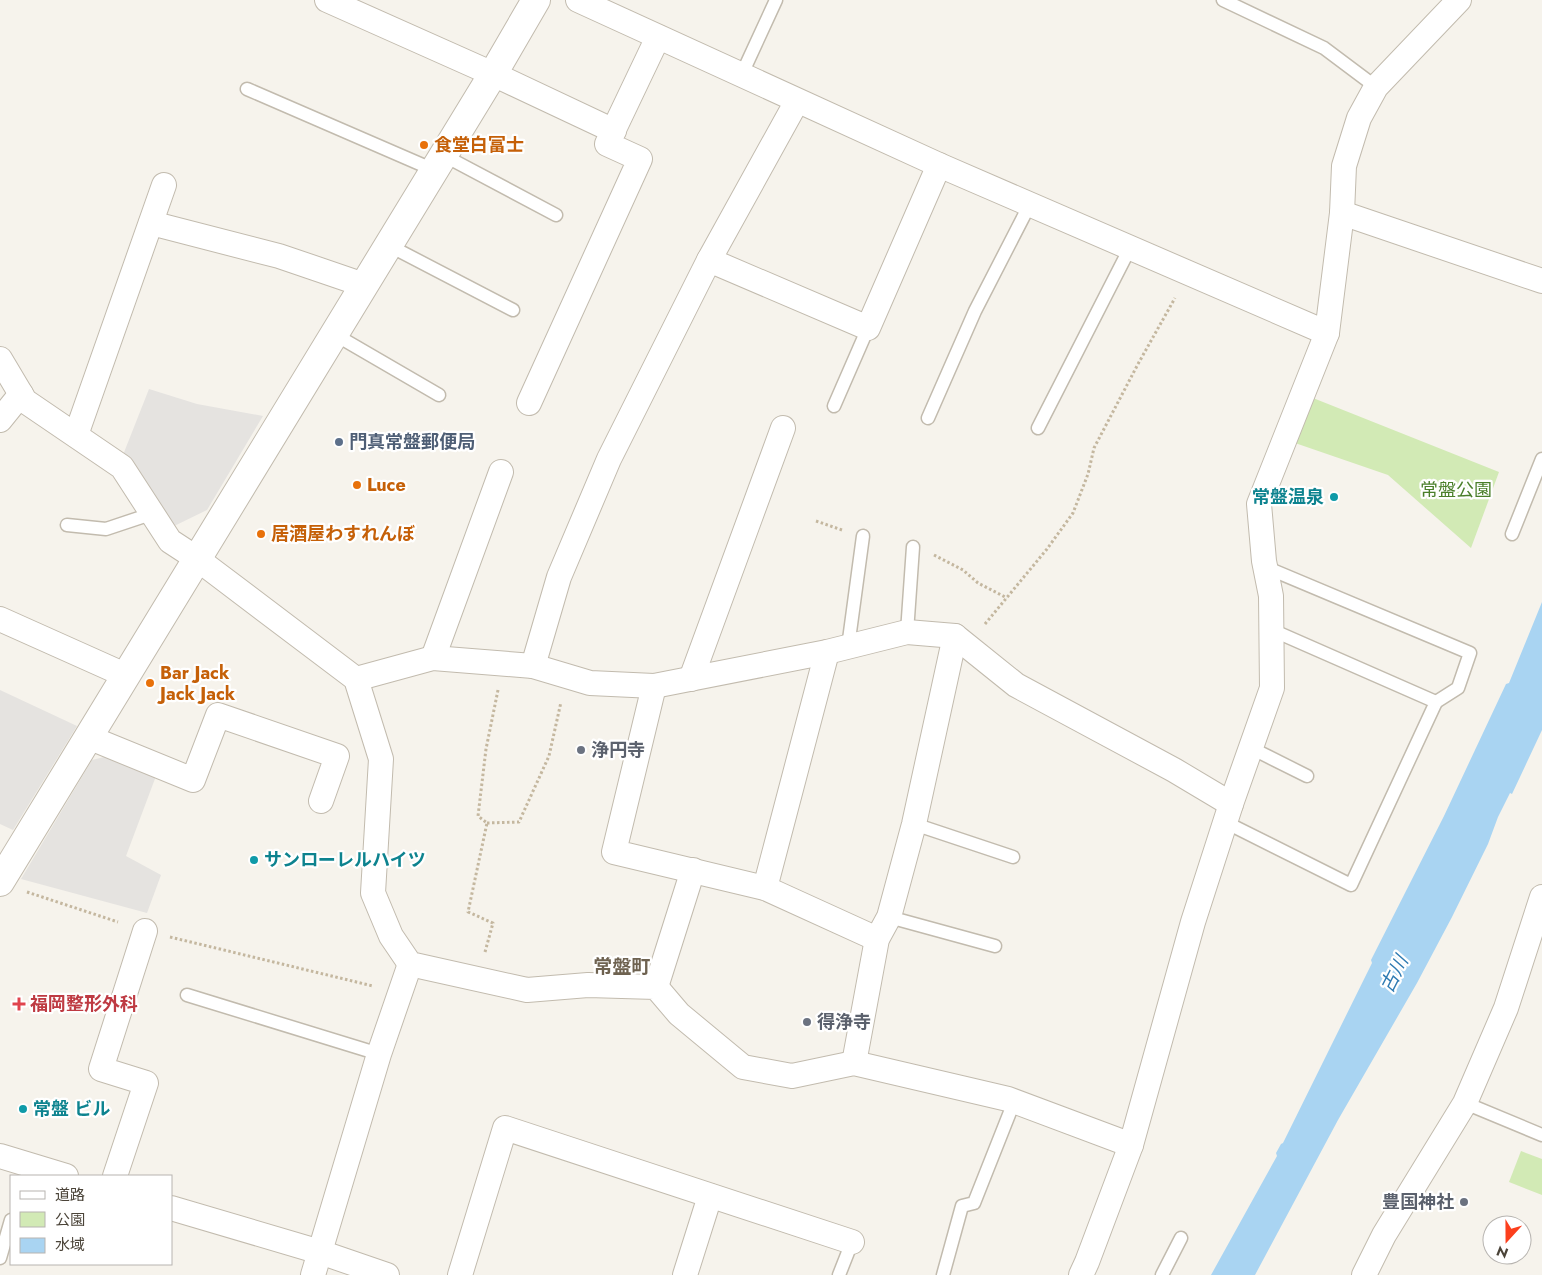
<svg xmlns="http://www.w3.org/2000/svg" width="1542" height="1275" viewBox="0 0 1542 1275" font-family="Jost,'Noto Sans JP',sans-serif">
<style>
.green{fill:#d2eab5}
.parking{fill:#e5e3e0}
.water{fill:#a9d4f2}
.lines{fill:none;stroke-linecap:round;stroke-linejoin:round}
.service-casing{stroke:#c2bbae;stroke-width:15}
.minor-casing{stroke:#c2bbae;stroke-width:26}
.tertiary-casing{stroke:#c2bbae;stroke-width:30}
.path{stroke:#c4b79f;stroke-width:3;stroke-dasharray:2.5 2.5;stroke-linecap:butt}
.service{stroke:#fff;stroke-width:12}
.minor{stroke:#fff;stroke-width:24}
.tertiary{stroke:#fff;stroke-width:28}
.food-dot{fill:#e8710a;stroke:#fff;stroke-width:2}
.service-dot{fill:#5c6f8a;stroke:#fff;stroke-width:2}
.culture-dot{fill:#0f9aa8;stroke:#fff;stroke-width:2}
.worship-dot{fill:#6b7280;stroke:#fff;stroke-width:2}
.health-dot{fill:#e0444e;stroke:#fff;stroke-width:2}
.labels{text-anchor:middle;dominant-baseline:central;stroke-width:4.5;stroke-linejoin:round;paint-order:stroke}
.food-label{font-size:18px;font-weight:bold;fill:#c56008;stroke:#fff;text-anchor:start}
.service-label{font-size:18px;font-weight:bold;fill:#4e5e75;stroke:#fff;text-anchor:start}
.park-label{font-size:18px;fill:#4a7f2a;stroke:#fff}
.culture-label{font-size:18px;font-weight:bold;fill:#0d838f;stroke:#fff;text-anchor:start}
.worship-label{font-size:18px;font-weight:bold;fill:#5b616d;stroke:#fff;text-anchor:start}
.health-label{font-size:18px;font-weight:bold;fill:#be3a42;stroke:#fff;text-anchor:start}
.neighbourhood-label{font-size:19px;font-weight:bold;fill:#6e6250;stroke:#fff}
.water-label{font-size:19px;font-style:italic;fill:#2e7ab2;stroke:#fff}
</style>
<rect width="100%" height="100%" fill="#f6f3ec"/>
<g class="green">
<path d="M1313 398 1499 472 1471 548 1388 475 1295 443Z"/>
<path d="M1521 1151 1542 1159V1195L1509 1182Z"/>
</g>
<g class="parking">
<path d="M149 389 197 404 263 416 207 510 168 529 121 460Z"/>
<path d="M0 690 77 726 13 830 0 824Z"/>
<path d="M112 755 156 776 126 856 161 875 147 913 21 879 92 760Z"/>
</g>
<path class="water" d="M1542 602V730L1512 794 1510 793 1498 817 1488 844 1452 917 1417 983 1338 1120 1255 1275H1211L1277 1156 1276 1153 1281 1144 1283 1143 1372 963 1371 960 1444 816 1506 684 1509 683Z"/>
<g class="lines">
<g class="service-casing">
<g id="service">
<path d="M1223 0 1324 48 1376 87"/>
<path d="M741 76 776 0"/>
<path d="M247 89 434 170"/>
<path d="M443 155 556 215"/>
<path d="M388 245 513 310"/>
<path d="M334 334 439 395"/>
<path d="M834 406 868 328"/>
<path d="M928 418 975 311 1030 204"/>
<path d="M1038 428 1130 248"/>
<path d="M67 525 106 529 151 514"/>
<path d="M1512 534 1542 459"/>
<path d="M1265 567 1470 653 1458 688 1436 702"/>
<path d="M907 632 913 547"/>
<path d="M848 647 863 536"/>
<path d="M1251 748 1307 776"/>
<path d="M1225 822 1351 885 1436 702 1272 630"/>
<path d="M914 824 1013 857"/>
<path d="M889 917 995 946"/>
<path d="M187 995 379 1054"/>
<path d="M1465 1103 1542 1135"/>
<path d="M0 1258 11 1220"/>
<path d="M839 1275 852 1242"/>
<path d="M943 1275 962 1206 974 1203 1014 1102"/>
<path d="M1162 1275 1181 1238"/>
</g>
</g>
<g class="minor-casing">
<g id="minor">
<path d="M327 0 493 74 614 131"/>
<path d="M578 0 939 165 1327 333"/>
<path d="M1342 213 1542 281"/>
<path d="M151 223 279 256 364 285"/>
<path d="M709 260 868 328 939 165"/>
<path d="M0 359 25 401 122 467 170 541 196 558 356 679 381 759 373 893 391 936 410 964 527 990 588 985 656 987 679 1014 743 1067 792 1076 854 1063 1008 1099 1131 1145"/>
<path d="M529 403 640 159 607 144 658 37"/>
<path d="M0 420 21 394"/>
<path d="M76 435 164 185"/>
<path d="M0 619 125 675"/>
<path d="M433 658 501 472"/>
<path d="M533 666 559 577 609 459 709 260 797 101"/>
<path d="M356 679 433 658 533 666 590 683 654 686 827 652 907 632 955 636 1016 685 1174 770 1231 804"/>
<path d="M691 679 783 428"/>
<path d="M654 686 614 852 765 888 877 939"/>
<path d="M88 737 193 780 218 715 337 756 321 801"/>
<path d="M765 888 827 652"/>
<path d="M656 987 693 870"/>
<path d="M854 1063 877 939 889 917 914 824 955 636"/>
<path d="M0 1156 66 1176"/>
<path d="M115 1176 146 1083 101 1069 145 931"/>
<path d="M171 1208 320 1252 387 1275"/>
<path d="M313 1275 379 1054 410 964"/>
<path d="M460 1275 505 1128 852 1242"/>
<path d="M685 1275 710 1196"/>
<path d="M1081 1275 1087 1262 1131 1145 1193 922 1231 804 1272 688 1271 596 1264 561 1259 504 1327 333 1342 213 1344 166 1359 118 1376 87 1459 0"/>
<path d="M1364 1275 1384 1235 1465 1103 1506 1008 1542 897"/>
</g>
</g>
<g class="tertiary-casing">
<path id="tertiary" d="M0 882 493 74 536 0"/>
</g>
<g class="path">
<path d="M816 521 842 530"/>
<path d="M934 555 963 570 978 583 1007 598"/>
<path d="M985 624 1047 549 1073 513 1088 474 1094 448 1138 364 1175 298"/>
<path d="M487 823 519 822 549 756 561 702"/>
<path d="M27 892 118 922"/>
<path d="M170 937 373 986"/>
<path d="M485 952 493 923 468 912 487 823 478 816 486 749 498 690"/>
</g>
<use href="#service" class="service"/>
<use href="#minor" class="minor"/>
<use href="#tertiary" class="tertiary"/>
</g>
<g class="food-dot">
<circle cx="424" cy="145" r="5"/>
<circle cx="357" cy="485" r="5"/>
<circle cx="261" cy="534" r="5"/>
<circle cx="150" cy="683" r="5"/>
</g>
<circle class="service-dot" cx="339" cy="442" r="5"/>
<g class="culture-dot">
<circle cx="1334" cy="497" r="5"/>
<circle cx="254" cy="860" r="5"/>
<circle cx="23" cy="1109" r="5"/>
</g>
<g class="worship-dot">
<circle cx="581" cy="750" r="5"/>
<circle cx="807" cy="1022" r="5"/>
<circle cx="1464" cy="1202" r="5"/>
</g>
<path class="health-dot" d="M16.5 996.5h5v5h5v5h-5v5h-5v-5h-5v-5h5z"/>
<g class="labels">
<g class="food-label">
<text x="434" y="145">食堂白富士</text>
<text x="367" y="485">Luce</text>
<text x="271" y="534">居酒屋わすれんぼ</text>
<text x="160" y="673">Bar Jack<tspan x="160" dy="21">Jack Jack</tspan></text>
</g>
<g class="service-label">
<text x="349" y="442">門真常盤郵便局</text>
</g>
<g class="park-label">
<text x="1456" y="490">常盤公園</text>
</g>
<g class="culture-label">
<text x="1324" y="497" text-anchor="end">常盤温泉</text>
<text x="264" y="860">サンローレルハイツ</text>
<text x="33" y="1109">常盤 ビル</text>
</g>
<g class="worship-label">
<text x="591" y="750">浄円寺</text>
<text x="817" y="1022">得浄寺</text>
<text x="1454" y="1202" text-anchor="end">豊国神社</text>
</g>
<g class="health-label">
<text x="30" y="1004">福岡整形外科</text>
</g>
<g class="neighbourhood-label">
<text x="622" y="966">常盤町</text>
</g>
<g class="water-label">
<text transform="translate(1394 974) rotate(-63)">古川</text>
</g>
</g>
<rect x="10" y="1175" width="162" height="90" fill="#ffffff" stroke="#b7b4b0"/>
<rect x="20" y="1191" width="25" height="8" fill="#ffffff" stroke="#b7b4b0"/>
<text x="55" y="1200" font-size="15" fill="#4b4439">道路</text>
<rect x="20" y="1212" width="25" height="15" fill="#d2eab5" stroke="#b7b4b0"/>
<text x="55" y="1225" font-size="15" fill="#4b4439">公園</text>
<rect x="20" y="1238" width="25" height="15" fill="#a9d4f2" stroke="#b7b4b0"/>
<text x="55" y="1250" font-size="15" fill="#4b4439">水域</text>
<g transform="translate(1507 1240) rotate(201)"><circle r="24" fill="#ffffff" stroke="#b7b4b0"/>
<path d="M0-4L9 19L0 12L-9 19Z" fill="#fc3f1d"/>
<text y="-8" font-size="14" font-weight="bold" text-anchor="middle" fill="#4b4439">N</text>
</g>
</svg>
